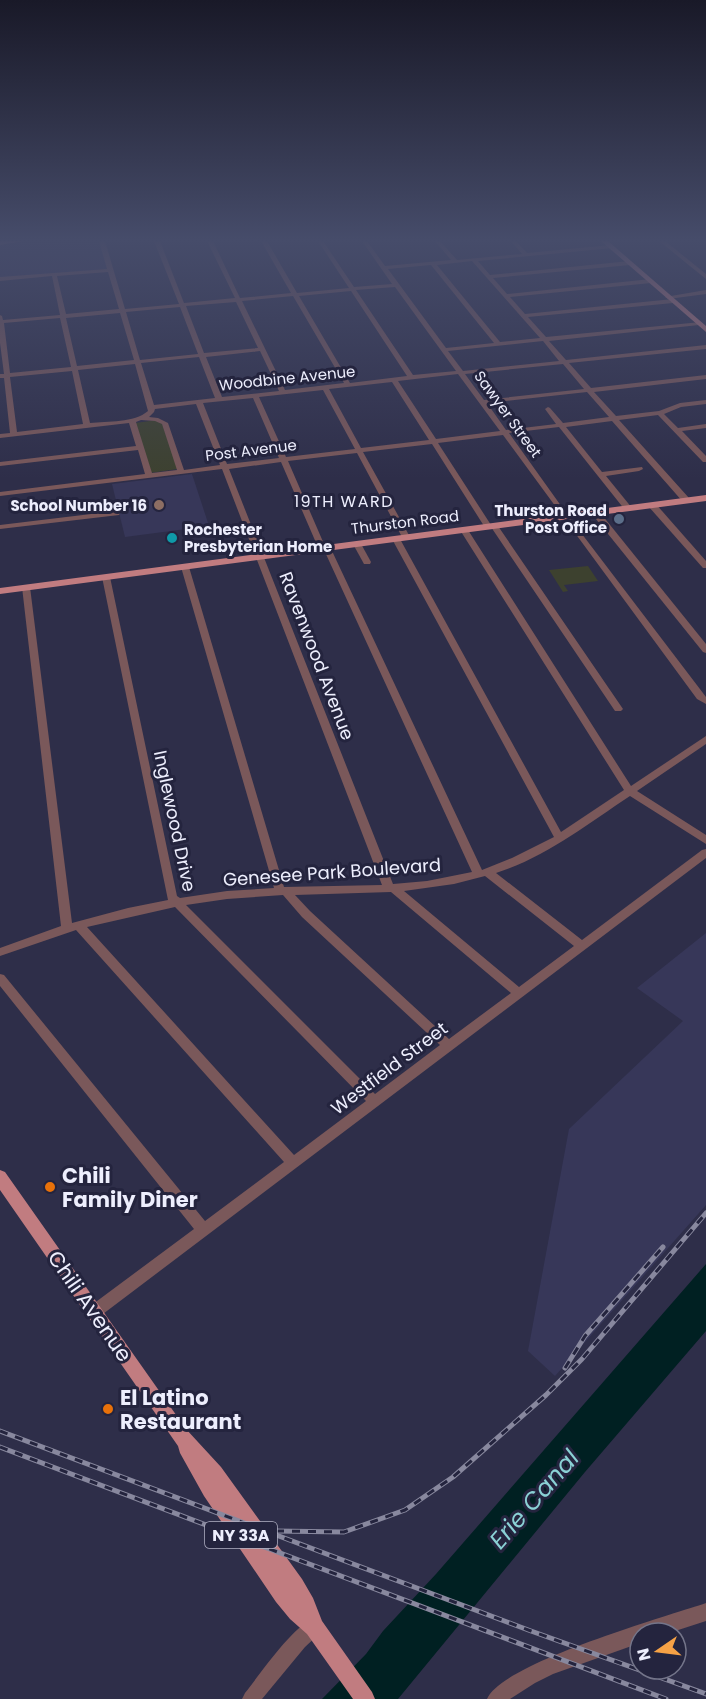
<svg xmlns="http://www.w3.org/2000/svg" width="706" height="1699" viewBox="0 0 706 1699" font-family="Poppins,sans-serif">
<style>
.built{fill:#373759}
.green{fill:#3d412f}
.water{fill:#002022}
.lines{fill:none;stroke-linecap:round;stroke-linejoin:round}
.minor{fill:#7a585a;fill-rule:evenodd}
.major{fill:#c17c80;fill-rule:evenodd}
.rail-casing{stroke:#88889e;stroke-width:5}
.rail{stroke:#24243e;stroke-width:3;stroke-dasharray:8;stroke-linecap:butt}
.education-dot{fill:#8d6e63;stroke:#24243e;stroke-width:2}
.service-dot{fill:#5c6f8a;stroke:#24243e;stroke-width:2}
.culture-dot{fill:#0f9aa8;stroke:#24243e;stroke-width:2}
.food-dot{fill:#e8710a;stroke:#24243e;stroke-width:2}
.labels{text-anchor:middle;dominant-baseline:central;stroke-width:6;stroke-linejoin:round;paint-order:stroke}
.far-street-label{font-size:15px;fill:#edeefd;stroke:#24243e}
.far-poi-label{font-size:15px;font-weight:bold;fill:#edeefd;stroke:#24243e;text-anchor:end}
.far-neighbourhood-label{font-size:16px;letter-spacing:1.5px;fill:#edeefd;stroke:#24243e}
.shield{fill:#24243e;stroke:#b1b1c4;stroke-width:1.5}
.shield-label{font-size:16px;font-weight:bold;fill:#edeefd}
.street-label{font-size:18px;fill:#edeefd;stroke:#24243e}
.near-poi-label{font-size:21px;font-weight:bold;fill:#edeefd;stroke:#24243e;text-anchor:start}
.near-street-label{font-size:21px;fill:#edeefd;stroke:#24243e}
.near-water-label{font-size:24px;font-style:italic;fill:#8ad1d5;stroke:#24243e}
</style>
<rect width="100%" height="100%" fill="#2e2e49"/>
<g class="built">
<path d="M41 241H99L108 269 0 279V245Z"/>
<path d="M192 474 209 526 125 537 112 484Z"/>
<path d="M706 933V1205L555 1376 528 1351 569 1129 683 1021 637 988Z"/>
</g>
<g class="green">
<path d="M157 420 162 423 178 469 150 473 135 423Z"/>
<path d="M588 566 598 581 564 585 568 591 563 592 549 570Z"/>
</g>
<path class="water" d="M706 1264V1331L585 1472 398 1699H322L366 1654 383 1631 436 1574Z"/>
<g class="lines">
<g class="minor">
<path d="M99 241H105L125 309 179 304 154 241H160L184 303 235 298 207 241H213L240 298 291 293 261 241H267L297 293 349 288 318 241H323L354 287 392 284 362 241H367L385 266 451 260 435 241H440L457 260 522 254 511 241H516L527 253 611 245 613 248 478 261 490 275 630 261 633 263 630 265 493 278 507 294 651 279 654 281 651 283 510 297 525 314 673 299 676 301 673 303 528 317 546 337 701 322 702 323 699 325 549 341 566 360 706 345V349L569 363 591 388 706 375V379L594 392 616 416 659 411 680 403 706 400V404L681 407 664 414 678 428 706 424V428L682 431 706 456V462H703L658 415 619 420 689 498V502H683L612 421 566 427 602 472 642 467 643 469 639 471 606 476 632 508 628 510H625L559 427 509 433 569 517 706 697V704L697 699 503 435 438 443 491 525 494 524 498 526 623 709 621 711H615L491 527 488 528 484 526 432 444 363 452 410 537 406 539 402 537 357 453 288 461 324 544 332 551 482 870 512 858 554 837 392 539 393 537H396L400 539 561 832 624 790 460 530 461 528H467L468 530 631 786 706 736V744L637 791 706 835V844L630 796C586 825 546 857 496 873L582 940 702 850 706 849V858L99 1317 94 1319 89 1317 87 1312 89 1307 194 1229 0 986V974L4 975 205 1221 284 1162 76 930 0 956V948L61 926 22 587 23 585H29L30 587 72 923 128 908 168 900 102 577 106 575 110 577 177 896 180 898 227 891 274 888 181 567 185 565 189 567 284 887 382 885 222 469 0 496V492L145 474 138 450 0 466V462L136 446 129 423 0 438V434L10 433 4 378H0V374H4L0 343V315L2 316 3 320 60 315 52 276 0 281V277L107 269ZM472 261 540 338 500 342 437 265ZM431 265 494 343 446 348 388 269ZM108 272 119 309 66 314 57 276ZM395 287 456 371 413 375 356 290ZM351 291 407 376 350 383 299 296ZM293 296 344 383 285 390 242 301ZM236 302 258 348 204 353 186 306ZM180 307 198 354 140 360 126 312ZM120 313 134 360 77 366 66 318ZM60 318 71 367 10 373 4 323ZM543 341 559 361 463 371 448 351ZM260 351 279 391 222 397 206 357ZM199 357 215 398 154 405 141 363ZM135 364 148 411C134 423 108 421 90 423L78 370ZM563 364 584 389 484 400 465 374ZM72 371 83 424 17 432 10 377ZM458 374 500 431 436 439 398 381ZM392 382 429 440 361 448 329 389ZM323 390 355 449 286 457 259 397ZM587 392 609 417 563 423 550 408 548 407 545 409 556 424 506 430 487 403ZM253 398 279 458 227 464 203 403ZM196 404 220 465 184 470 168 423 158 418 149 417 154 412 155 409ZM141 420 155 421 162 424 177 470 152 473 136 422ZM281 462 317 545 325 552 472 872 427 881 393 884 229 469ZM485 876 574 946 519 987 404 891 454 884ZM391 892 511 993 449 1039 310 911 295 895ZM283 895 302 917 440 1045 375 1094 186 905 227 899ZM175 907 366 1101 294 1155 87 927Z"/>
<path d="M659 241H665L706 274V279Z"/>
<path d="M706 290V294L668 299 665 297Z"/>
<path d="M649 503H655L706 561V568H703L649 507Z"/>
<path d="M592 510H598L706 644V653L703 652 592 514Z"/>
<path d="M116 511 120 513 119 515 0 529V525Z"/>
<path d="M354 542H360L371 562 370 564H364L353 544Z"/>
<path d="M706 1603V1621L669 1633H640V1643L553 1674 535 1683 510 1699H487C502 1663 665 1617 706 1603Z"/>
<path d="M314 1618 320 1621 323 1627 320 1633 305 1647 262 1699H242L245 1693C261 1673 292 1627 314 1618Z"/>
</g>
<g class="major">
<path d="M0 241H24L0 245Z"/>
<path d="M601 241H608L706 326V332Z"/>
<path d="M706 495V501L0 594V588Z"/>
<path d="M0 1170 5 1172 186 1429 221 1467 302 1579 313 1598 322 1621 372 1692 375 1699H353L307 1634 290 1619 276 1602 204 1496 180 1453 178 1446 0 1190Z"/>
</g>
<g class="rail-casing">
<g id="rail">
<path d="M565 1368 585 1336 663 1247"/>
<path d="M0 1431 531 1631 706 1694"/>
<path d="M0 1447 666 1699"/>
<path d="M276 1531 344 1532 405 1510 453 1477 546 1395 582 1359 706 1213"/>
</g>
</g>
<use href="#rail" class="rail"/>
</g>
<linearGradient id="sky" x2="0" y2="1"><stop stop-color="#191928"/><stop offset="0.5" stop-color="#464c6a"/><stop offset="1" stop-color="#464c6a" stop-opacity="0"/></linearGradient>
<rect width="706" height="479" fill="url(#sky)"/>
<circle class="education-dot" cx="159" cy="505" r="6"/>
<circle class="service-dot" cx="619" cy="519" r="6"/>
<circle class="culture-dot" cx="172" cy="538" r="6"/>
<g class="food-dot">
<circle cx="50" cy="1187" r="6"/>
<circle cx="108" cy="1409" r="6"/>
</g>
<g class="labels">
<g class="far-street-label">
<text transform="translate(287 378) rotate(-6)">Woodbine Avenue</text>
<text transform="translate(508 414) rotate(54)">Sawyer Street</text>
<text transform="translate(251 450) rotate(-7)">Post Avenue</text>
<text transform="translate(405 522) rotate(-7)">Thurston Road</text>
</g>
<g class="far-poi-label">
<text x="147" y="505">School Number 16</text>
<text x="607" y="510">Thurston Road<tspan x="607" dy="17">Post Office</tspan></text>
<text x="184" y="529" text-anchor="start">Rochester<tspan x="184" dy="17">Presbyterian Home</tspan></text>
</g>
<g class="far-neighbourhood-label">
<text x="344" y="501">19TH WARD</text>
</g>
<rect class="shield" x="205" y="1522" width="72" height="26" rx="4.5"/>
<g class="shield-label">
<text x="241" y="1535">NY 33A</text>
</g>
<g class="street-label">
<text transform="translate(317 656) rotate(69)">Ravenwood Avenue</text>
<text transform="translate(175 821) rotate(78)">Inglewood Drive</text>
<text transform="translate(332 872) rotate(-4)">Genesee Park Boulevard</text>
<text transform="translate(389 1068) rotate(-37)">Westfield Street</text>
</g>
<g class="near-poi-label">
<text x="62" y="1175">Chili<tspan x="62" dy="24">Family Diner</tspan></text>
<text x="120" y="1397">El Latino<tspan x="120" dy="24">Restaurant</tspan></text>
</g>
<g class="near-street-label">
<text transform="translate(90 1306) rotate(55)">Chili Avenue</text>
</g>
<g class="near-water-label">
<text transform="translate(534 1499) rotate(-49)">Erie Canal</text>
</g>
</g>
<g transform="translate(658 1651) rotate(256)"><circle r="28" fill="#24243e" stroke="#74758a" stroke-width="1.5"/>
<path d="M0-4.5L10 22L0 15L-10 22Z" fill="#f6a246"/>
<text y="-9" font-size="16" font-weight="bold" text-anchor="middle" fill="#edeefd">N</text>
</g>
</svg>
